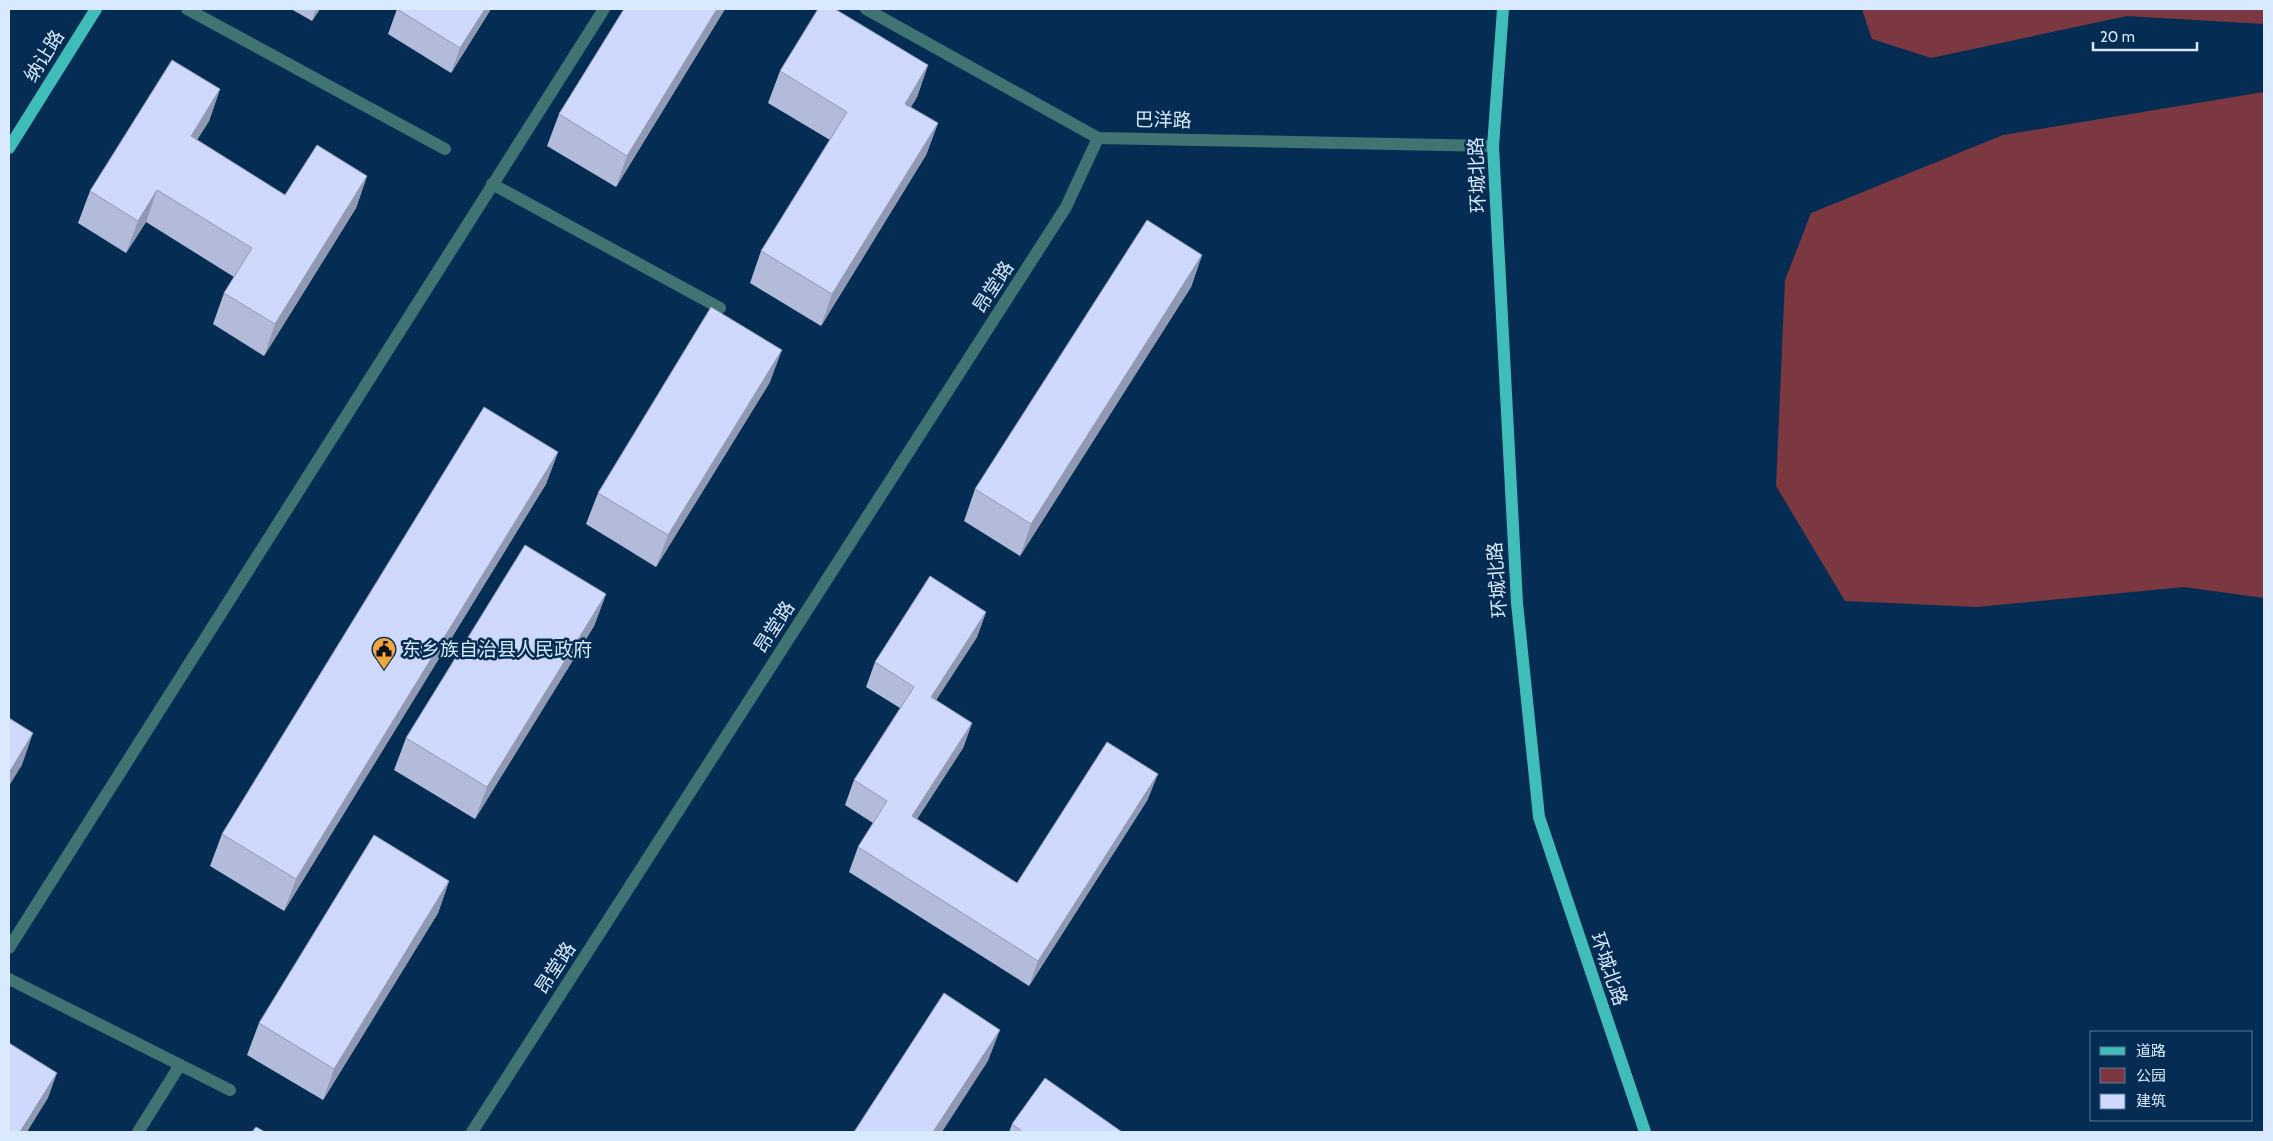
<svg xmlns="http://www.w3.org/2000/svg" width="2273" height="1141" viewBox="0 0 2273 1141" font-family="Cabin,'Noto Sans SC',sans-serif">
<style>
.green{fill:#7b3841}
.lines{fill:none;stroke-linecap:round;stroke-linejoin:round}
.minor{stroke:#3f7472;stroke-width:12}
.major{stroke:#40bcb9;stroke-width:12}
.wall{fill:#b2bbda}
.shaded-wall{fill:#9198b1}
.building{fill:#cfd9fd;stroke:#9198b1}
.labels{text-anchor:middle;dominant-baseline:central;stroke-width:5;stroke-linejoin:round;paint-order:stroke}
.street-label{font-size:19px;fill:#d9eafe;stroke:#052c52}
.poi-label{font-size:19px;fill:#d9eafe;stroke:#052c52;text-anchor:start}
</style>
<rect width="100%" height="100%" fill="#052c52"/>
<g class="green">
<path d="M1862 9H2264V24L2127 16 1931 58 1872 39Z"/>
<path d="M2264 92V598L2184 587 1977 607 1845 601 1776 486 1785 280 1811 213 2003 135Z"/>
</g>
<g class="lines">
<g class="minor">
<path d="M187 9 445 149"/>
<path d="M866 9 1098 138 1493 146"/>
<path d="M492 184 720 308"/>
<path d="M9 948 604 9"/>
<path d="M9 979 230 1090"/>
<path d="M138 1132 180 1065"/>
<path d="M472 1132 1066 207 1098 138"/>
</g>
<g class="major">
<path d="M1503 9 1493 146 1517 603 1539 817 1645 1132"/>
<path d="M9 148 96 9"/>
</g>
</g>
<g class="wall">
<path d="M291 9H320L312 21Z"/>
<path d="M397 9H491L451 73 388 34Z"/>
<path d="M624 9H725L616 187 547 146 559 114Z"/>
<path d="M928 65 917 97 911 107 938 123 926 155 821 326 750 283 761 251 830 140 768 103 780 71Z"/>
<path d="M220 89 209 121 197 140 285 195 367 176 356 208 264 356 213 324 224 293 234 277 146 222 126 253 78 223 90 191Z"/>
<path d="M1202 255 1191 287 1020 556 964 521 975 489Z"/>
<path d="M770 382 656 567 586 524 598 493Z"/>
<path d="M558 452 546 484 284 911 210 866 222 834Z"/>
<path d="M606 594 594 626 475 819 394 770 406 738Z"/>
<path d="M986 612 977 637 936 700 972 723 963 748 917 819 1017 883 1148 799 1029 986 849 872 858 847 873 823 845 805 854 780 900 708 866 687 875 662Z"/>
<path d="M449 881 438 913 323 1100 247 1055 259 1023Z"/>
<path d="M1012 1124 1122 1132H1009Z"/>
</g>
<g class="shaded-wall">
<path d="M316 9H320L312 21Z"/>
<path d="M485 9H491L451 73 460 48Z"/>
<path d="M717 9H725L616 187 627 156Z"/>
<path d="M928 65 917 97 893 135 905 104Z"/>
<path d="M220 89 209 121 179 168 191 136Z"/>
<path d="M938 123 926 155 821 326 832 294Z"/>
<path d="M367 176 356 208 264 356 275 324Z"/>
<path d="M157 190 146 222 126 253 138 221Z"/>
<path d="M1202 255 1191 287 1020 556 1031 524Z"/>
<path d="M782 350 770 382 656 567 668 535Z"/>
<path d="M558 452 546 484 284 911 296 879Z"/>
<path d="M606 594 594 626 475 819 487 787Z"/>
<path d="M986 612 977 637 922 722 931 697Z"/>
<path d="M972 723 963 748 903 841 912 816Z"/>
<path d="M33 733 22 765 9 786V773Z"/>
<path d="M1158 774 1148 799 1029 986 1038 961Z"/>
<path d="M449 881 438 913 323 1100 334 1069Z"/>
<path d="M1000 1030 988 1061 942 1132H933Z"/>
<path d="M57 1073 48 1098 27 1132H20Z"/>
</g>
<g class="building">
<path d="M397 9H485L460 48Z"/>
<path d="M624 9H717L627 156 559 114Z"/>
<path d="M818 9H835L928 65 905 104 938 123 832 294 761 251 847 112 780 71Z"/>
<path d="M172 60 220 89 191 136 285 195 317 145 367 176 275 324 224 293 252 248 157 190 138 221 90 191Z"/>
<path d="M1147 220 1202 255 1031 524 975 489Z"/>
<path d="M711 307 782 350 668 535 598 493Z"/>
<path d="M484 407 558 452 296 879 222 834Z"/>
<path d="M525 545 606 594 487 787 406 738Z"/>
<path d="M930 576 986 612 931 697 972 723 912 816 1017 883 1107 742 1158 774 1038 961 858 847 887 801 854 780 914 687 875 662Z"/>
<path d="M9 718 33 733 9 773Z"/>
<path d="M374 835 449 881 334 1069 259 1023Z"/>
<path d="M944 993 1000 1030 933 1132H854Z"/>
<path d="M9 1043 57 1073 20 1132H9Z"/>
<path d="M1045 1078 1122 1132H1023L1012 1124Z"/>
<path d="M256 1127 265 1132H252Z"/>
</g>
<defs>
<g id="civic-pin" transform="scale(1.25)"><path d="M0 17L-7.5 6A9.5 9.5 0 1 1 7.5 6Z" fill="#efa73d" stroke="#052c52"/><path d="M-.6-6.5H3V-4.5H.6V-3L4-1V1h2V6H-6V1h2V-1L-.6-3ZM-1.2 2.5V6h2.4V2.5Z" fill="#111"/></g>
</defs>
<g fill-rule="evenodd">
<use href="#civic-pin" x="384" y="649"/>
</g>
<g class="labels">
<g class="street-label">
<text transform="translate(44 56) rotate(-58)">纳让路</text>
<text transform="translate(1163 120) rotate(1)">巴洋路</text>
<text transform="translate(1477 175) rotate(-92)">环城北路</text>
<text transform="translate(993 287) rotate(-57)">昂堂路</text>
<text transform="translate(1497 580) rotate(-94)">环城北路</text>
<text transform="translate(774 627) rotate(-57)">昂堂路</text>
<text transform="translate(555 968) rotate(-57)">昂堂路</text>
<text transform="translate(1609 969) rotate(71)">环城北路</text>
</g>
<g class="poi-label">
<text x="402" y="649">东乡族自治县人民政府</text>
</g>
</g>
<rect width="2273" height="1141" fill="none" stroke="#d9eafe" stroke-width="20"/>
<rect x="2090" y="1031" width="162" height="90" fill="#052c52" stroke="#5a7897"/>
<rect x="2100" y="1047" width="25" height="8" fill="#40bcb9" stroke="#5a7897"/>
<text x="2136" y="1056" font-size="15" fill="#d9eafe">道路</text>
<rect x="2100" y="1068" width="25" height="15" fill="#7b3841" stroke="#5a7897"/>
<text x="2136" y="1081" font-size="15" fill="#d9eafe">公园</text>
<rect x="2100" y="1094" width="25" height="15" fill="#cfd9fd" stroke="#5a7897"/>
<text x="2136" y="1106" font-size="15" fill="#d9eafe">建筑</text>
<path d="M2093 42v8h104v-8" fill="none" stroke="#d9eafe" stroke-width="2.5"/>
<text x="2100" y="42" font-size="15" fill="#d9eafe" stroke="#052c52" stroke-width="4" paint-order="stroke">20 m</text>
</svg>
